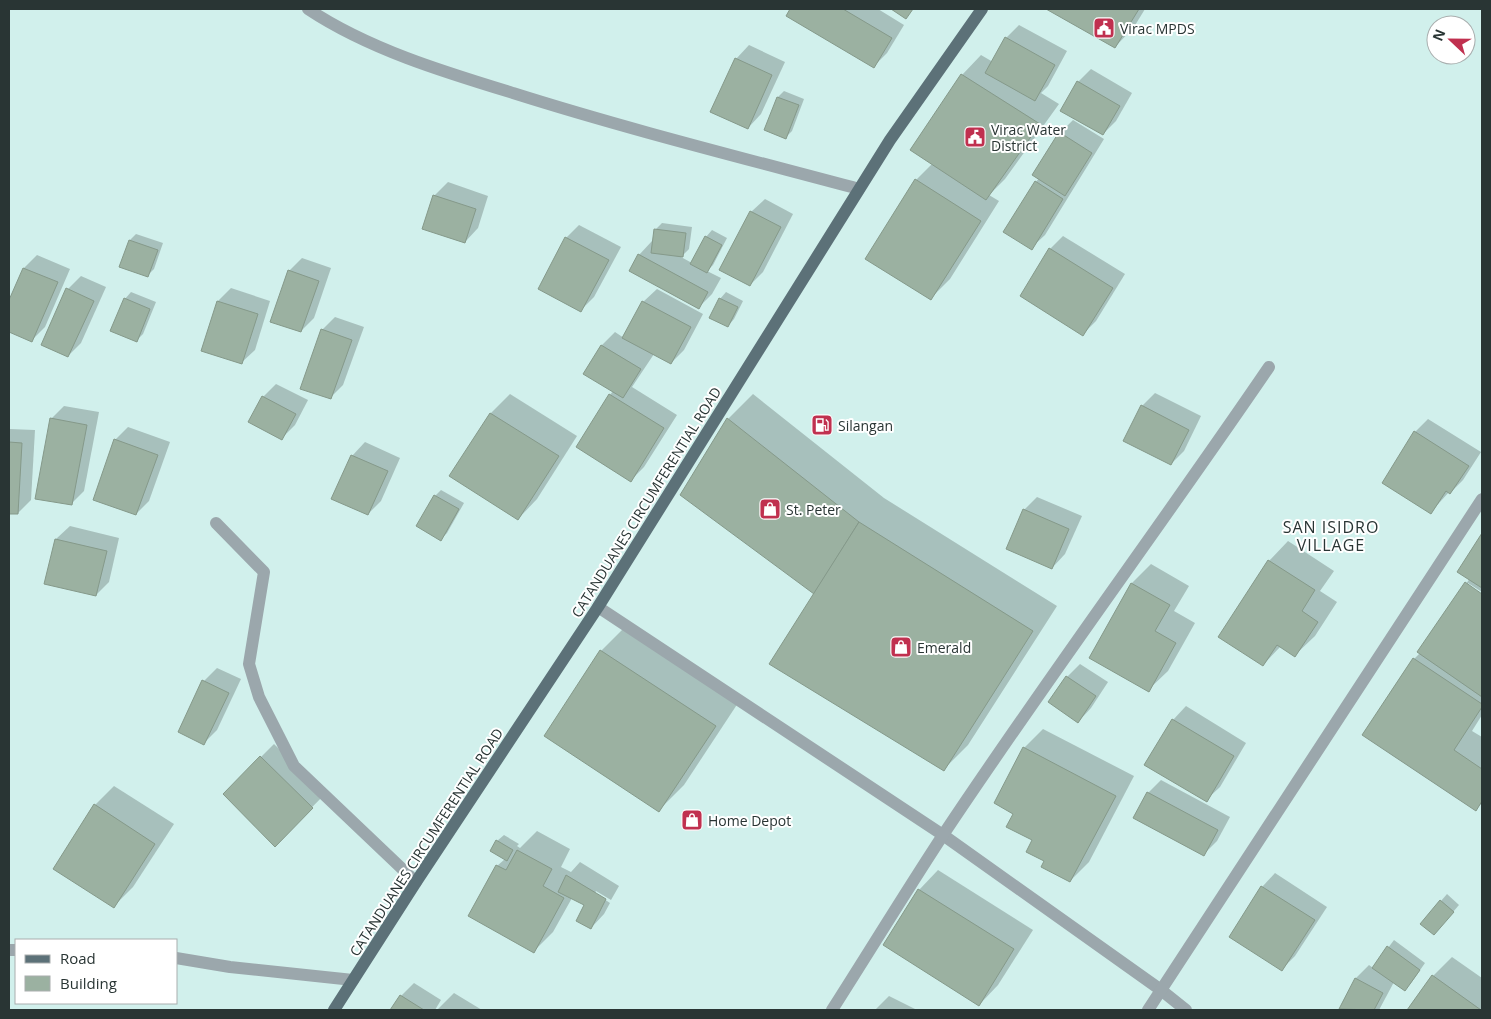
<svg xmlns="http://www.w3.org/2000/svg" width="1491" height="1019" viewBox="0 0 1491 1019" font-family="'Open Sans',sans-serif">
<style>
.shadow{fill:#0003}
.building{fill:#9bb1a1;stroke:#85998a}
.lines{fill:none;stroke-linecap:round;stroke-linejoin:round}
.minor{stroke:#9ba7ac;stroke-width:12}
.major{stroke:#5c7178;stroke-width:12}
.labels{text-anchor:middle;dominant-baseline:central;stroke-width:4;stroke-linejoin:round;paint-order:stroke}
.poi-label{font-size:14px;fill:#293534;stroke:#fff;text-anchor:start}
.street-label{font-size:14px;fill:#293534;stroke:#fff}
.quarter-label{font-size:16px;letter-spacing:1px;fill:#293534;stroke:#fff}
</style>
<rect width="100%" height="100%" fill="#d1f0ec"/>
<g class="shadow">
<path d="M791 9H878L904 25 887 53 874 66 788 15Z"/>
<path d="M1048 9H1145L1134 27 1115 47Z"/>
<path d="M1019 25 1067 51 1048 86 1041 93 1059 104 1005 179 989 195 999 201 950 279 931 298 916 180 933 163 912 149 962 75 981 55 993 62 1006 38Z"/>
<path d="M749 45 785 62 761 114 748 128 736 59Z"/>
<path d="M1091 69 1132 93 1116 121 1103 134 1078 82Z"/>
<path d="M784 91 804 99 792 131 786 137 778 97Z"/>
<path d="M1073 120 1104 139 1045 235 1031 248 1036 182 1039 178 1060 133Z"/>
<path d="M448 182 488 196 478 228 465 242 424 228 435 195Z"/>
<path d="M765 199 793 214 763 272 750 285 751 212Z"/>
<path d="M662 223 692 227 689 249 681 257 692 263 706 237 712 230 727 238 713 265 707 271 721 278 712 294 699 307 639 255 652 241 654 242 656 229Z"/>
<path d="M579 225 621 247 594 297 581 310 566 238Z"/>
<path d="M136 234 163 243 154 269 147 276 130 240Z"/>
<path d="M1063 236 1125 274 1096 321 1083 334 1050 249Z"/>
<path d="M37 255 70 269 45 327 32 340 9 331V303L24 268Z"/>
<path d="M302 258 331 268 314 318 301 331 289 271Z"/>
<path d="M81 276 106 287 81 343 68 356V289Z"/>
<path d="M231 288 270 301 255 350 241 363 202 350 218 301Z"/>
<path d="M657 289 703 314 684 350 671 363 654 354 632 387 677 415 644 467 631 480 610 395 613 391 585 374 602 345 615 332 624 338 643 302Z"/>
<path d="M131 292 156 302 143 334 137 340 125 299Z"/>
<path d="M726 292 743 301 734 319 728 326 720 299Z"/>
<path d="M335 317 364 327 343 385 330 398 322 330Z"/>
<path d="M276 384 308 400 295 425 282 438 263 397Z"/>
<path d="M1155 393 1201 416 1184 451 1171 464 1142 406Z"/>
<path d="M510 394 577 436 537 499 518 519 451 476 491 413Z"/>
<path d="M753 394 884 498 1057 606 968 745 943 770 815 593 728 419Z"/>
<path d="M64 406 99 412 84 491 71 504 51 419Z"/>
<path d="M1428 419 1481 452 1463 480 1450 493 1449 492 1431 512 1415 432Z"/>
<path d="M128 427 170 442 149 501 136 514 115 440Z"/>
<path d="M9 429 35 430 31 500 18 513 9 512Z"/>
<path d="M365 442 400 458 381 501 368 514 352 456Z"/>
<path d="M441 490 464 503 447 533 441 539 435 496Z"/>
<path d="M1037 497 1082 516 1065 554 1052 568 1024 510Z"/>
<path d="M70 526 119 538 109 582 96 595 56 539Z"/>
<path d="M1482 535V592L1468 583V586L1482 595V715L1472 731 1482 737V803L1476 809 1414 659 1420 653 1470 578 1459 571Z"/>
<path d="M1288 541 1334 571 1320 591 1337 602 1315 636 1295 655 1281 646 1263 665 1269 561Z"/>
<path d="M1151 564 1189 586 1174 611 1195 623 1168 671 1148 690 1132 583Z"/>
<path d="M626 626 740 700 684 785 659 810 546 736 601 651Z"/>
<path d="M1080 664 1108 682 1091 708 1078 722 1067 677Z"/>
<path d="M217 668 241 679 217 730 204 743V681Z"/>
<path d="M1186 706 1246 743 1220 787 1206 800 1173 720Z"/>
<path d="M1043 729 1134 776 1089 862 1070 881 1046 860 1015 813 1024 748Z"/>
<path d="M274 744 325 794 275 845 224 794Z"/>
<path d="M1161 780 1230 817 1217 841 1204 854 1148 793Z"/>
<path d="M114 786 174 824 133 887 114 906 95 805Z"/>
<path d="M537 831 570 849 561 867 571 872 580 862 619 886 611 900 596 891 595 893 610 903 604 914 591 928 586 904 572 898 553 932 534 951 470 916 497 866 505 859 497 841 504 835 519 844 517 846 520 848Z"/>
<path d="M938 870 1033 930 998 985 979 1005 919 890Z"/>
<path d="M1275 873 1327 907 1295 956 1282 969 1231 936 1262 887Z"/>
<path d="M1447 894 1459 905 1434 934 1441 901Z"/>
<path d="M1394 940 1425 963 1411 983 1404 990 1394 982 1379 1010H1344L1340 1009 1356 978 1369 965 1373 968Z"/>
<path d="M1452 957 1482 978V1010H1409L1433 976Z"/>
<path d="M414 983 441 1000 435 1010H391L401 996Z"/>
<path d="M454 993 482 1010H437Z"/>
<path d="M889 996 917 1010H875Z"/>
</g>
<g class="building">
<path d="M790 9H843L892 38 874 68 786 16Z"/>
<path d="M891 9H913L906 19Z"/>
<path d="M1046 9H1139L1115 48Z"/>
<path d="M1005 37 1055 65 1035 101 985 73Z"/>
<path d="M735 58 772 75 748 129 710 112Z"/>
<path d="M961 74 1040 124 986 200 910 150Z"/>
<path d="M1077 81 1120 106 1103 135 1060 111Z"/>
<path d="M777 97 799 105 786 139 764 130Z"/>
<path d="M1059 132 1092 153 1065 196 1032 175Z"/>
<path d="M915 179 981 221 931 300 865 259Z"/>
<path d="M1035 181 1063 199 1032 250 1003 232Z"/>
<path d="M433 195 476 209 465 243 422 229Z"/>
<path d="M750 211 781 227 750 286 719 270Z"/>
<path d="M654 229 686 233 683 257 651 253Z"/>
<path d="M705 236 722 245 707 273 690 264Z"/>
<path d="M565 237 609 260 581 312 538 289Z"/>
<path d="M129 240 158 250 148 277 119 267Z"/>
<path d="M1049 248 1113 288 1083 336 1020 296Z"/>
<path d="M638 254 708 292 699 309 629 271Z"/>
<path d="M23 268 58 282 32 342 9 332V300Z"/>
<path d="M288 270 319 281 301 332 270 322Z"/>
<path d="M66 288 94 301 68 357 41 345Z"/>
<path d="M124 298 150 309 137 342 110 331Z"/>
<path d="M719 298 738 307 728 327 709 318Z"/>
<path d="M217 301 258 314 242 364 201 351Z"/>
<path d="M642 301 691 327 671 364 622 338Z"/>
<path d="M321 329 352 340 331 399 300 389Z"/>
<path d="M601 345 641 369 623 398 583 374Z"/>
<path d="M609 394 664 428 631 482 576 447Z"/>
<path d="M262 396 296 414 282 440 248 422Z"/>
<path d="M1141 405 1189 430 1171 465 1123 441Z"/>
<path d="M490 413 559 456 518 520 449 476Z"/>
<path d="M50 418 87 425 72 505 35 499Z"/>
<path d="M727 418 859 522 814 594 680 495Z"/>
<path d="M1414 431 1469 466 1450 494 1446 491 1431 514 1382 483Z"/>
<path d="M114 439 158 455 136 515 93 500Z"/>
<path d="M9 442 22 443 18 514H9Z"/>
<path d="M351 455 388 471 368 515 331 499Z"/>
<path d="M434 495 459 509 441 541 416 526Z"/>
<path d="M1023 509 1069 529 1052 569 1006 549Z"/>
<path d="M859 522 1033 631 944 771 769 664Z"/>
<path d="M1482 533V588L1457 572Z"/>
<path d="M55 539 107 551 96 596 44 584Z"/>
<path d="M1268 560 1315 590 1302 611 1318 622 1295 657 1277 645 1263 666 1218 637Z"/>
<path d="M1465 582 1482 594V697L1417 652Z"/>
<path d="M1131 583 1170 605 1155 631 1176 643 1149 692 1089 658Z"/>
<path d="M600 650 716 726 659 812 544 736Z"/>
<path d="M1413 658 1482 704V707L1454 750 1482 769V801L1476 811 1362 735Z"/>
<path d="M1066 676 1096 696 1078 723 1048 702Z"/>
<path d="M202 680 229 693 204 745 178 732Z"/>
<path d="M1172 719 1234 756 1207 802 1144 765Z"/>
<path d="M1023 747 1116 796 1070 882 1041 867 1044 861 1026 852 1032 840 1006 827 1013 814 994 803Z"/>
<path d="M260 756 313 808 275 847 223 794Z"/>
<path d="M1147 792 1218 830 1204 856 1133 818Z"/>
<path d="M94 804 155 844 114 908 53 869Z"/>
<path d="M496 840 513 850 507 861 490 851Z"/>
<path d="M517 850 552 869 543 886 564 898 534 953 468 916 496 865 506 870Z"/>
<path d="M566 875 606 899 591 929 576 921 584 905 558 892Z"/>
<path d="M1261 886 1315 920 1282 971 1229 937Z"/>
<path d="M918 889 1014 949 979 1006 883 945Z"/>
<path d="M1440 900 1454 912 1434 935 1420 924Z"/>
<path d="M1387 946 1420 970 1405 991 1372 968Z"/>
<path d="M1432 975 1481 1010H1407Z"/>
<path d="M1355 978 1383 993 1374 1010 1339 1009Z"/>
<path d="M400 995 424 1010H390Z"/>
</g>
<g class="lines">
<g class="minor">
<path d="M308 9C368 49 444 72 513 93 627 129 743 158 859 189"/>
<path d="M216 523 264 572 249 664 259 697 294 766 416 882"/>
<path d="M598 607 943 835 1161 990 1186 1010"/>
<path d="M9 950H16"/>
<path d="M176 958 230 967 353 980"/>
<path d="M832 1010C869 952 905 893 943 835 1048 677 1162 524 1269 367"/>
<path d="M1148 1010 1482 499"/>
</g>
<path class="major" d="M334 1010 416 882 598 607 890 140 982 9"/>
</g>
<defs>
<g id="civic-square" transform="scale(1.125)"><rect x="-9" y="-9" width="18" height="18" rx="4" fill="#c0304f" stroke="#fff"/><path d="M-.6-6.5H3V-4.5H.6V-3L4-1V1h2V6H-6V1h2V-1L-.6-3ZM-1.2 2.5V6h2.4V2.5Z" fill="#fff"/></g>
<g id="fuel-square" transform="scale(1.125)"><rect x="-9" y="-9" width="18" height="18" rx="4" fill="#c0304f" stroke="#fff"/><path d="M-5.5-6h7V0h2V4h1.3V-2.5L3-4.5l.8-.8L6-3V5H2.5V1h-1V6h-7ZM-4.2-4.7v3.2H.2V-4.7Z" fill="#fff"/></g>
<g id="shop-square" transform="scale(1.125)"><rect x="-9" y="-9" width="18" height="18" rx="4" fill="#c0304f" stroke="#fff"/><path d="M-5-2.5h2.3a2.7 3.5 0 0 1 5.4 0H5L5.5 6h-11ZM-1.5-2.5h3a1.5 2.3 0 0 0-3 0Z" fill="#fff"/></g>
</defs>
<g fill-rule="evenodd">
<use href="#civic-square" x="1104" y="28"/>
<use href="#civic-square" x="975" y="137"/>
<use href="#fuel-square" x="822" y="425"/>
<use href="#shop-square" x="770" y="509"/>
<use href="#shop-square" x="901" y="647"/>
<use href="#shop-square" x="692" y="820"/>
</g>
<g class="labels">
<g class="poi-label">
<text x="1120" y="28">Virac MPDS</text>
<text x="991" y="129">Virac Water<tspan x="991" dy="16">District</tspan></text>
<text x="838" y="425">Silangan</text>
<text x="786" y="509">St. Peter</text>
<text x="917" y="647">Emerald</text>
<text x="708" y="820">Home Depot</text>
</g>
<g class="street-label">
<text transform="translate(646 502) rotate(-58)">CATANDUANES CIRCUMFERENTIAL ROAD</text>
<text transform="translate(426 842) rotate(-57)">CATANDUANES CIRCUMFERENTIAL ROAD</text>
</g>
<g class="quarter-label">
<text x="1331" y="527">SAN ISIDRO<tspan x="1331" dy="18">VILLAGE</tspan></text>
</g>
</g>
<rect width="1491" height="1019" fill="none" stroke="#293534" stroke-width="20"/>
<rect x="15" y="939" width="162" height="65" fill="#ffffff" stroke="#a9aeae"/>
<rect x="25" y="955" width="25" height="8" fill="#5c7178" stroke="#a9aeae"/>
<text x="60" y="964" font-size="15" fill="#293534">Road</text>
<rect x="25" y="976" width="25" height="15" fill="#9bb1a1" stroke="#a9aeae"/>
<text x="60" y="989" font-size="15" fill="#293534">Building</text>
<g transform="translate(1451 40) rotate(292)"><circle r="24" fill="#ffffff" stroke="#a9aeae"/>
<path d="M0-4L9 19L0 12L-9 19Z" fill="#c0304f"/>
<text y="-8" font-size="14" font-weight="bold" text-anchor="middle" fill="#293534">N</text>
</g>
</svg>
